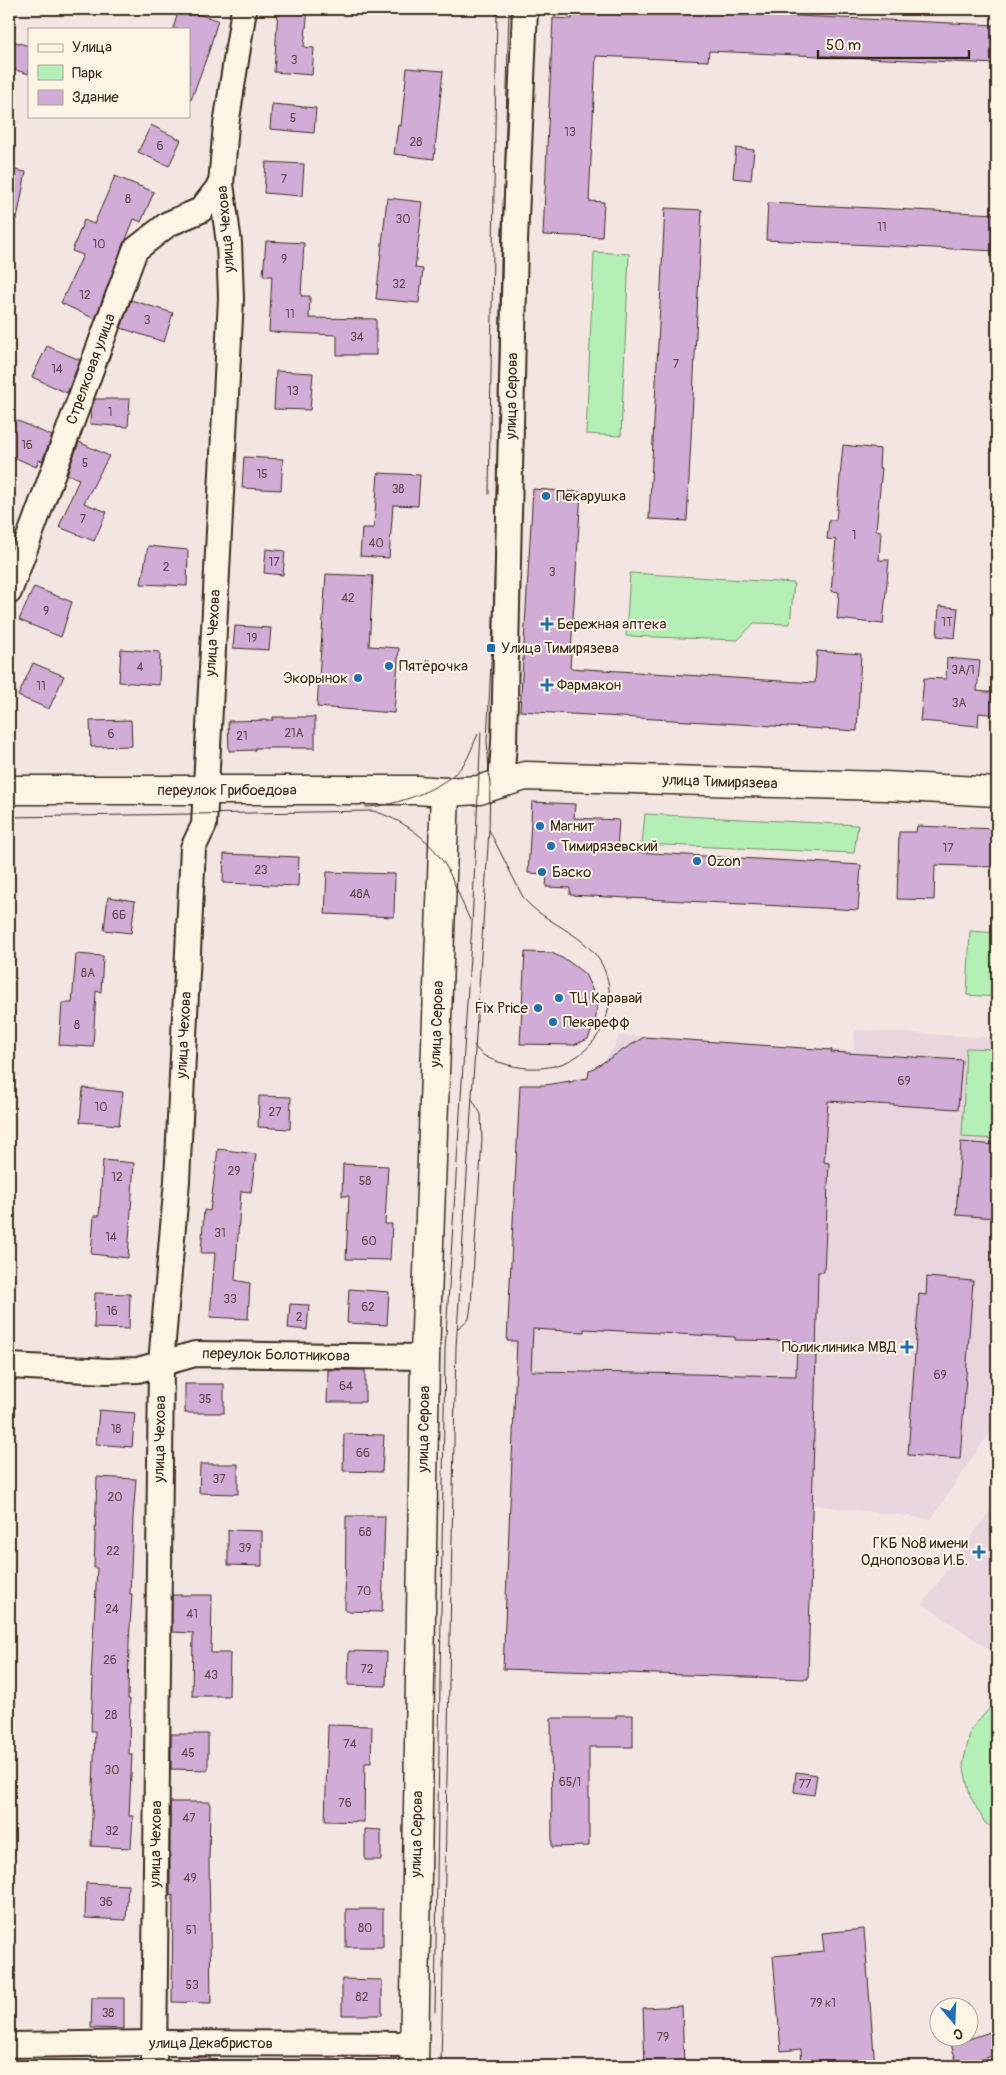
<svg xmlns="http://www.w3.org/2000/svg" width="1006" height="2075" viewBox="0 0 1006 2075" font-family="Pangolin,sans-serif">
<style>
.built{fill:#e8d5de}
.green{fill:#b4f0b5;stroke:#788d6a}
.building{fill:#d0acd6;stroke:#3b2a1e;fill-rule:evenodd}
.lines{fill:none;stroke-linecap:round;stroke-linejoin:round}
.street-casing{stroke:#3b2a1e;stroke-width:28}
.secondary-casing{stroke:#3b2a1e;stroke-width:31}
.street{stroke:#fcf5e5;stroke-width:24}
.secondary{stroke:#fcf5e5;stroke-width:28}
.tram{stroke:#3b2a1e;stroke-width:1}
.poi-dot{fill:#1f6fb2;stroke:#fcf5e5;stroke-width:2}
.labels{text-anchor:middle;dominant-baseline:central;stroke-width:4;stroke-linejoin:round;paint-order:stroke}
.number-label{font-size:12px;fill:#604a4c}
.street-label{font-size:15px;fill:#3b2a1e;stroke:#fcf5e5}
.poi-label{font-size:15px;fill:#3b2a1e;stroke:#fcf5e5;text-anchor:start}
</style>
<rect width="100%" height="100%" fill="#f3e6e2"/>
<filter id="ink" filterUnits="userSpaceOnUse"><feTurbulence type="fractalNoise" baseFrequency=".02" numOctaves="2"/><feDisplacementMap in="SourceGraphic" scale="10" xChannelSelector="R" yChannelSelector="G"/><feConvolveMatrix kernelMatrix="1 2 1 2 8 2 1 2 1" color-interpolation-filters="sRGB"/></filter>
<g filter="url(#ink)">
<g class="built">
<path d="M855 1030 997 1038V1422L931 1519 813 1505 808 1679 503 1669 517 1353 507 1341 520 1085H547L588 1078 612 1051 619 1035 853 1051Z"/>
<path d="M997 1501V1655L923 1604Z"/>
</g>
<g class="green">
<path d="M594 252 629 254 621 436 586 434Z"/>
<path d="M630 573 794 583 790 624 754 623 738 640 626 636Z"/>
<path d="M645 814 858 825 854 853 642 844Z"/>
<path d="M970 931 997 933V997L967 995Z"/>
<path d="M966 1048 997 1049V1139L962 1137Z"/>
<path d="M997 1700V1831L985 1823 970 1796 963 1764 971 1729Z"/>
</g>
<g class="building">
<path d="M179 9 218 20 209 51 191 100H189V29H173Z"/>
<path d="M278 9H308L304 47 314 48 312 75 274 72Z"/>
<path d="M572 9H641L997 25V64L709 51 708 61 596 56 589 201 604 202 602 237 543 235 553 18 572 19Z"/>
<path d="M9 40 29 46V74L9 68Z"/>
<path d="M407 68 443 71 434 159 394 154 398 125 401 126Z"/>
<path d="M272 104 316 108 314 133 270 129Z"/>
<path d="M151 125 181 140 169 166 138 152Z"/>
<path d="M736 148 754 150 751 180 733 178Z"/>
<path d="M266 162 304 164 302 196 264 193Z"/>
<path d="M9 169 26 172 17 219H9Z"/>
<path d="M115 176 154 192 141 222 134 219 95 319 61 303 83 255 72 251 84 220 94 224Z"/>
<path d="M387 198 423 202 415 268 423 269 419 303 376 299Z"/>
<path d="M768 203 997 214V251L766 240Z"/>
<path d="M665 208 702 210 687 521 649 519Z"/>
<path d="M266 241 304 243 301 296H310L309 318 376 319V355H337V335L269 332 272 276H263Z"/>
<path d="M131 300 173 313 164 342 121 328Z"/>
<path d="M47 346 80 360 67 393 32 377Z"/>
<path d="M276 371 313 373 310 410 274 409Z"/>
<path d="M95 399H130L128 427 90 424 91 410Z"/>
<path d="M16 420 52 436 42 461 39 460 36 467 9 455V436Z"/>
<path d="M79 442 109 456 84 503 107 512 94 541 59 527 79 479 67 474Z"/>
<path d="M843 445 880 449 879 468H882L876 530 881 531 879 560H889L883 624 837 619 839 592 831 591 836 540 827 539 829 520H836Z"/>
<path d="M244 457 283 459 281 490 242 488Z"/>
<path d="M378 473 420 475 418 506 393 505 389 558 360 556 362 528H374Z"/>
<path d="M533 489 581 492 570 668 815 683 817 651 861 654 857 731 520 711Z"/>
<path d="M148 546 188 550 187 586 141 584Z"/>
<path d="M266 549 285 551 283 575 264 573Z"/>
<path d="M326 574 373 576 369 646 399 648 394 713 317 707Z"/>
<path d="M34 587 72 602 61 637 19 620Z"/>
<path d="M939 606 958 608 955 638 937 636Z"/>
<path d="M235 626 271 628 269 650 233 648Z"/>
<path d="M121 649 160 652 159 685 119 682Z"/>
<path d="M947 658 980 661 977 691 997 693V715L979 713 978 726 920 721 924 678 946 679Z"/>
<path d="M33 663 64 676 49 709 18 696Z"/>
<path d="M273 717H315V748H255V750L229 751 228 721 273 720Z"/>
<path d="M131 720 132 746 91 747 90 721Z"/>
<path d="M532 802 575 804 574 818 619 820 617 851 861 865 858 910 570 895V888L546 887 547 874 528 873Z"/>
<path d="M917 826 997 829V867L935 865 934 900 897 899 899 832H916Z"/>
<path d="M224 854 299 857 298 886 223 883Z"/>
<path d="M327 872 395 874 394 917 325 914Z"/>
<path d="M108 897 135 901 131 933 104 930Z"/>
<path d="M525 952 552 953 568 961 585 974 592 989 597 1008 595 1023 588 1039 574 1045 520 1044Z"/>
<path d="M76 954 103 956 101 992 96 991 93 1047 59 1045 62 1003H72Z"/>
<path d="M644 1037 832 1050 831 1052 962 1060 958 1109 828 1101 824 1162 829 1163 824 1272H818L808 1679 503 1669 517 1341H507L520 1085H545L570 1081 569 1083 575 1080 588 1078 589 1071ZM533 1329 584 1332V1329L735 1337V1340L797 1341 796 1376 531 1371Z"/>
<path d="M83 1088 123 1092 119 1125 80 1122Z"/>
<path d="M259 1096 291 1097 290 1129 258 1127Z"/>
<path d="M961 1142 997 1145 996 1218 956 1215Z"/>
<path d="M218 1149 256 1154 251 1192 241 1191 235 1280 250 1283 248 1319 210 1317 215 1253H201L204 1210 210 1211Z"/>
<path d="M103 1160 134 1163 128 1258 91 1254 94 1216H99Z"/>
<path d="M343 1164 388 1166 385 1224H392L390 1260 346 1259 349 1196H342Z"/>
<path d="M927 1277 973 1281 960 1459 908 1455 919 1294 926 1295Z"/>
<path d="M349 1289 389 1292 387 1325 347 1323Z"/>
<path d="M95 1293 130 1294 129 1329 94 1328Z"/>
<path d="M290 1304 309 1305 307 1330 288 1328Z"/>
<path d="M328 1370H365V1402H327Z"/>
<rect x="185" y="1384" width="39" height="29"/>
<path d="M99 1410 135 1413 132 1447 96 1444Z"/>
<path d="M344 1434 384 1435 382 1472 343 1471Z"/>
<path d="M200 1464H238V1494L199 1493Z"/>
<path d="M97 1477 136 1479 133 1518 130 1594H132L129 1642 128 1699H130L129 1754H132L129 1816H133L131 1848 91 1846 95 1731H91L93 1678H91L97 1568H94Z"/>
<path d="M346 1516H385L382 1612 345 1611Z"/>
<path d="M228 1530 262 1531V1566L228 1565Z"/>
<path d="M172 1595H212L211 1653H230L229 1696H192L193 1633 172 1632Z"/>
<path d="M349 1651 387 1652 386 1686 348 1685Z"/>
<path d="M616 1715H633V1747H589V1846L552 1847 551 1718H616Z"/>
<path d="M328 1725 372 1726 371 1763H365L364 1822 325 1821Z"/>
<path d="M171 1734H208V1770L171 1769Z"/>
<path d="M796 1772 817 1775 814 1795 794 1792Z"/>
<path d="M170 1802H210L209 1861 211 2003 172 2002 173 1895 170 1896Z"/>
<path d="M365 1829 381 1830V1860H365Z"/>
<path d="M86 1883 128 1885 126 1920 85 1918Z"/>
<rect x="346" y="1909" width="37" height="38"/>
<path d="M864 1929 875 2066H802L801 2049 781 2051 773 1956 824 1951 822 1933Z"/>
<path d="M342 1979 382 1980V2015H342Z"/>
<path d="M92 1998H124V2029L91 2028Z"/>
<path d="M682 2006 684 2066H645L643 2008Z"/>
<path d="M990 2032 997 2054 963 2066H958L951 2045Z"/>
<rect x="177" y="2057" width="33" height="9"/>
</g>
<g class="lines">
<g class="street-casing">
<g id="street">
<path d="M9 592 135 250 168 224 201 210 221 184"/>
<path d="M501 783 504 743 515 241 525 9"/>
<path d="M9 1366 108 1371 138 1370 195 1354 425 1357"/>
<path d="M9 2045 154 2043 414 2044"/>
<path d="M154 2066 161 1363 177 1181 193 848 204 825 231 298 229 243 221 184 226 125 244 9"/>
</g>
</g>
<g class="secondary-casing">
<g id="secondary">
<path d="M9 790H417L445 792 479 790 525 776 885 786 997 792"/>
<path d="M414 2066 425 1357 445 792"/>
</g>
</g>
<use href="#street" class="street"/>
<use href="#secondary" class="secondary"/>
<g class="tram">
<path d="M489 494 497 9"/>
<path d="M366 807C394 807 446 788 463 765 470 756 473 744 478 734"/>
<path d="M9 817 373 811C401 819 427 837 444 863 454 880 461 901 470 920"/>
<path d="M474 1045C479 1055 491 1060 502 1063 520 1069 540 1070 558 1065 602 1052 623 1001 600 961 582 932 546 924 524 899L489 830"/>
<path d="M458 1328 469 1319 471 1305 482 1140 481 1114 472 1099"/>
<path d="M435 2012 445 1350 472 924 481 731"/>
<path d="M441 2066 456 1347 489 830 490 786 487 741 493 625 509 9"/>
</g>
</g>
</g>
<g class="poi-dot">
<circle cx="546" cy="496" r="5"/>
<path d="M544.5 616.5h5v5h5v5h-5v5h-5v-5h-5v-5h5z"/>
<rect x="486" y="643" width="10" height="10" rx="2.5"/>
<circle cx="389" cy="666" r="5"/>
<circle cx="358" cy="678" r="5"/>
<path d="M544.5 677.5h5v5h5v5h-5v5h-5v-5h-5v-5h5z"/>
<circle cx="540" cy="826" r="5"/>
<circle cx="551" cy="846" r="5"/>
<circle cx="697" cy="861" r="5"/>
<circle cx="542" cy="872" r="5"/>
<circle cx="559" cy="998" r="5"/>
<circle cx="538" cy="1008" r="5"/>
<circle cx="553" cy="1022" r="5"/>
<path d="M904.5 1339.5h5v5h5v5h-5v5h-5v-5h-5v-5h5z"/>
<path d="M976.5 1544.5h5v5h5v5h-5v5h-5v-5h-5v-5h5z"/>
</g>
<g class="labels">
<g class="number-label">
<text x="294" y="60">3</text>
<text x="293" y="118">5</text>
<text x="570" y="132">13</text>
<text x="416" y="142">28</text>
<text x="160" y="146">6</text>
<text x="284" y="179">7</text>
<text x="128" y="199">8</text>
<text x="403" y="219">30</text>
<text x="882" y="227">11</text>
<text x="99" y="244">10</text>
<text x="284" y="259">9</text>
<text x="399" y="284">32</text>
<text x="85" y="295">12</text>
<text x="290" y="314">11</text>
<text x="147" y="320">3</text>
<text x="357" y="337">34</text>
<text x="676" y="364">7</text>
<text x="57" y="369">14</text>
<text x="293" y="391">13</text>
<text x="110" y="412">1</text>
<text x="27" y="445">16</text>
<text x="85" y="463">5</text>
<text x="262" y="474">15</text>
<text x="398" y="489">38</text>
<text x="83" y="519">7</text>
<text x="854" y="535">1</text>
<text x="376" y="543">40</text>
<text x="274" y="562">17</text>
<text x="166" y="567">2</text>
<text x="552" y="572">3</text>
<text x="348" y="598">42</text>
<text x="46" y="611">9</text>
<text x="947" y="622">1Т</text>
<text x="252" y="638">19</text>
<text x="140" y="667">4</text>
<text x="963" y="670">3А/1</text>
<text x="41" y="686">11</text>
<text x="959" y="703">3А</text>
<text x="294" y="733">21А</text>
<text x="111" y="734">6</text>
<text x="242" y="736">21</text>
<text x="948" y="848">17</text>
<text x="261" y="870">23</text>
<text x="360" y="894">48А</text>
<text x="119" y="915">6Б</text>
<text x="88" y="973">8А</text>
<text x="77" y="1025">8</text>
<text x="904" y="1081">69</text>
<text x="101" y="1107">10</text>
<text x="275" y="1112">27</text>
<text x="234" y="1171">29</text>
<text x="117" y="1177">12</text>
<text x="365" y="1181">58</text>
<text x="220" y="1233">31</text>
<text x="111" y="1237">14</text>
<text x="369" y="1241">60</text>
<text x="230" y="1299">33</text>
<text x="368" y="1307">62</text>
<text x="112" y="1311">16</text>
<text x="299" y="1317">2</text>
<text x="940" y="1375">69</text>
<text x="346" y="1386">64</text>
<text x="205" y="1399">35</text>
<text x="116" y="1429">18</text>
<text x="363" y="1453">66</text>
<text x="219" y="1479">37</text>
<text x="115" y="1497">20</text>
<text x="365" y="1532">68</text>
<text x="245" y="1548">39</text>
<text x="113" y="1551">22</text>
<text x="364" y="1591">70</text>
<text x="112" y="1609">24</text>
<text x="192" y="1614">41</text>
<text x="110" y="1660">26</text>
<text x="367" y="1669">72</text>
<text x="211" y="1675">43</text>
<text x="111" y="1715">28</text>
<text x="350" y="1744">74</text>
<text x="188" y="1753">45</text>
<text x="112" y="1770">30</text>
<text x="570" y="1782">65/1</text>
<text x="805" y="1784">77</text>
<text x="345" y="1803">76</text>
<text x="189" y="1818">47</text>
<text x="112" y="1831">32</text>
<text x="190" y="1878">49</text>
<text x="106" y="1902">36</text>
<text x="365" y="1928">80</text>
<text x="191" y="1930">51</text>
<text x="192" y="1985">53</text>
<text x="362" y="1997">82</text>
<text x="823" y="2003">79 к1</text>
<text x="108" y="2013">38</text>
<text x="663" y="2037">79</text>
</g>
<g class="street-label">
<text transform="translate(226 229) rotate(-95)">улица Чехова</text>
<text transform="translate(91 369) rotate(-70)">Стрелковая улица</text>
<text transform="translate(512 396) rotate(-89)">улица Серова</text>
<text transform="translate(213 633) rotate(-87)">улица Чехова</text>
<text transform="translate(720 782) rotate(2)">улица Тимирязева</text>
<text x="227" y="790">переулок Грибоедова</text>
<text transform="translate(437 1024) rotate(-88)">улица Серова</text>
<text transform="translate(184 1035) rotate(-87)">улица Чехова</text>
<text transform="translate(276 1355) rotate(1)">переулок Болотникова</text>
<text transform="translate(424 1429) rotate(-89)">улица Серова</text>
<text transform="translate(160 1439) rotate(-89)">улица Чехова</text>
<text transform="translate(417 1834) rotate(-89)">улица Серова</text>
<text transform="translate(156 1844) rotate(-89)">улица Чехова</text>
<text x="211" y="2043">улица Декабристов</text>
</g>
<g class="poi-label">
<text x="556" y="496">Пекарушка</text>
<text x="557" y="624">Бережная аптека</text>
<text x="501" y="648">Улица Тимирязева</text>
<text x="399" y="666">Пятёрочка</text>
<text x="348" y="678" text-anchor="end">Экорынок</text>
<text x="557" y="685">Фармакон</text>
<text x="550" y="826">Магнит</text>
<text x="561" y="846">Тимирязевский</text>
<text x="707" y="861">Ozon</text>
<text x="552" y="872">Баско</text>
<text x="569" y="998">ТЦ Каравай</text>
<text x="528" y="1008" text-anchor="end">Fix Price</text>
<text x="563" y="1022">Пекарефф</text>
<text x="896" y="1347" text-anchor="end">Поликлиника МВД</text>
<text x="968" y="1543" text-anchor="end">ГКБ №8 имени<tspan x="968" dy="17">Однопозова И.Б.</tspan></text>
</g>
</g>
<rect width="1006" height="2075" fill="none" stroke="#fcf5e5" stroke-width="30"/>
<rect x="15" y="15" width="976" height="2045" fill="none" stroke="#3b2a1e" stroke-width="2" filter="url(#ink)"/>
<rect x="28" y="28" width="162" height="90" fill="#fcf5e5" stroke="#afa495"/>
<rect x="38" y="44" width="25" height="8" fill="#fcf5e5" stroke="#afa495"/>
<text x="72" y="52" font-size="15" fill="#3b2a1e">Улица</text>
<rect x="38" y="65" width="25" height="15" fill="#b4f0b5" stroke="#afa495"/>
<text x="72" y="78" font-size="15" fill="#3b2a1e">Парк</text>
<rect x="38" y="90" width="25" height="15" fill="#d0acd6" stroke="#afa495"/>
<text x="72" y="102" font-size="15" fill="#3b2a1e">Здание</text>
<g transform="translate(954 2022) rotate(161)"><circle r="24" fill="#fcf5e5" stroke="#afa495"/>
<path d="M0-4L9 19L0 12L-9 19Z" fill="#1f6fb2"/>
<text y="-8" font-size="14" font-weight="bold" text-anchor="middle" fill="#3b2a1e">С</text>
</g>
<path d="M818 50v8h151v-8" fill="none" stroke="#3b2a1e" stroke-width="2.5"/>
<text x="826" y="50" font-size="15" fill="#3b2a1e" stroke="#fcf5e5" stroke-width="4" paint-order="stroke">50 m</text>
</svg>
